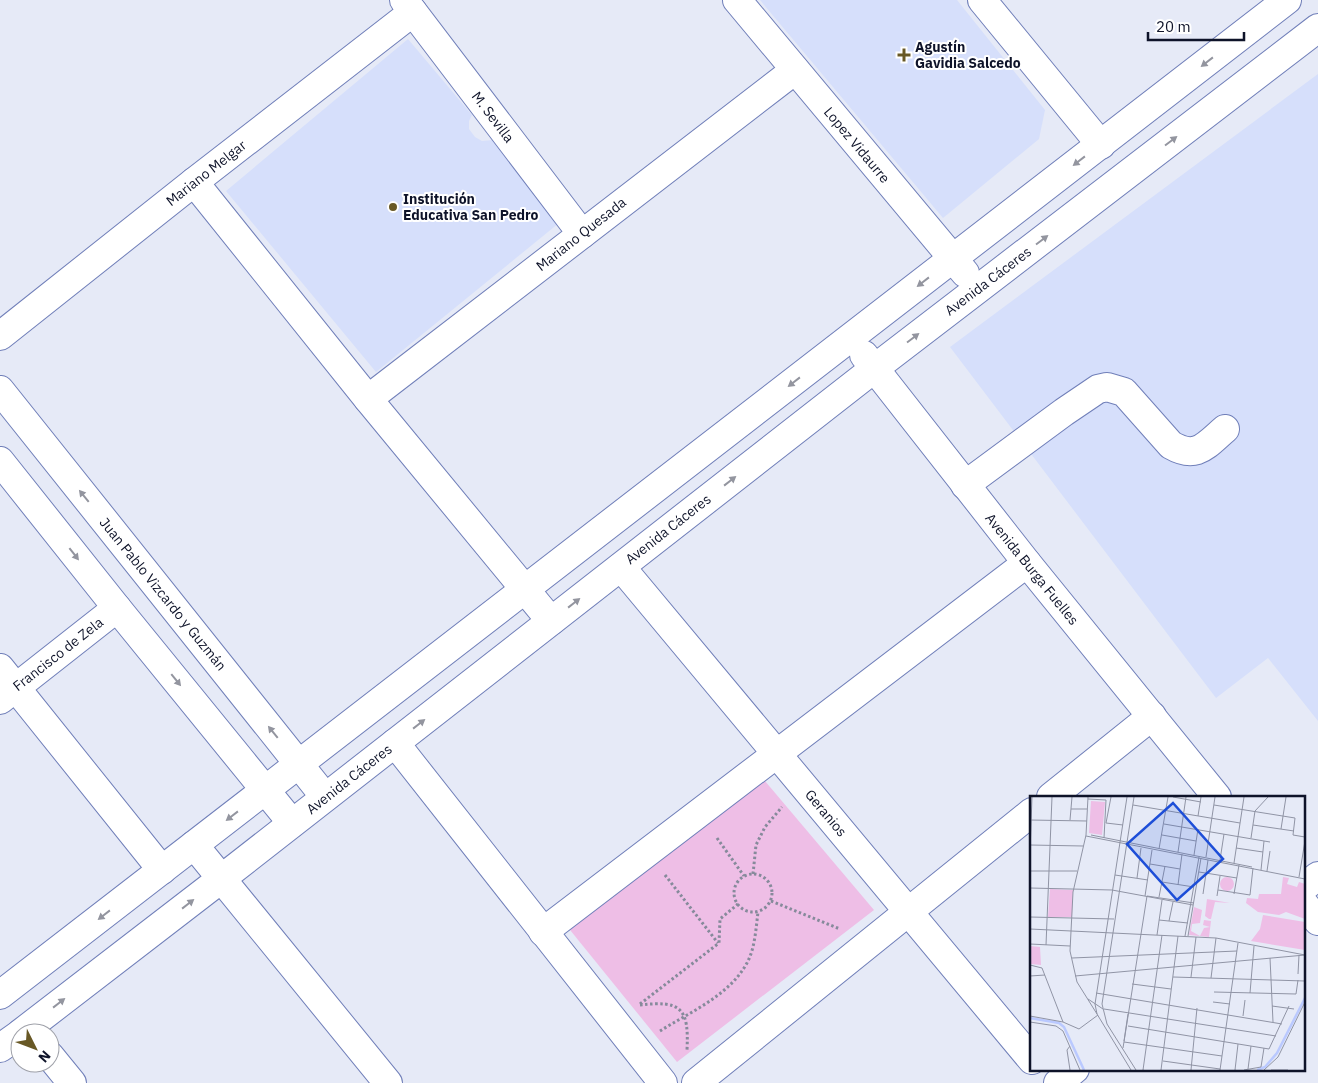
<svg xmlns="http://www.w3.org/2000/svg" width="1318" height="1083" viewBox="0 0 1318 1083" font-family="'IBM Plex Sans',sans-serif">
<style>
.built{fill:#d6dffb}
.green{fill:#eebee6}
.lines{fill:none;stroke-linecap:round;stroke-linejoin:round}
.minor-casing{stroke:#707fb9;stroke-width:30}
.path{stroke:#868a9b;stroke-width:3;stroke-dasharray:2.5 2.5;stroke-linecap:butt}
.minor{stroke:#fff;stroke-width:28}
.oneway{fill:#93959f}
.poi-dot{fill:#685825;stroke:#fff;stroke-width:2}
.labels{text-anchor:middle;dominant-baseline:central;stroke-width:4;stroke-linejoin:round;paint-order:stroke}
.poi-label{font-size:14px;font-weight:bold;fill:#0e1329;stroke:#fff;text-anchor:start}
.street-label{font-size:14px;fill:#0e1329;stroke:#fff}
.inset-river{fill:none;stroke:#bac9ff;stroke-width:2.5}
.inset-road{fill:none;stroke:#9094a5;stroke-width:1}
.view{fill:#1d4ed8;fill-opacity:0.15;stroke:#1d4ed8;stroke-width:2.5}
.inset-edge{fill:none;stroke:#0e1329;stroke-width:2.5}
</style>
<rect width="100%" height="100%" fill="#e6eaf7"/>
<g class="built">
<path d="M760 0H957L1045 110 1039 139 943 218Z"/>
<path d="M408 39 472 115 469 121V129L475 137 482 141 493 140 559 223 376 372 226 191Z"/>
<path d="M1318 74V721L1268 658 1216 698 950 347Z"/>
</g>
<path class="green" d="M759 774 874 910 677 1062 566 925Z"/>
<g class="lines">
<g class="minor-casing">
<g id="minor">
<path d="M404 0 582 234"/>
<path d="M737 0 965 273"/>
<path d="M982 0 1101 145"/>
<path d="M194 182 368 399 551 621"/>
<path d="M0 336 194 182 413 12"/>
<path d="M864 355 1027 563 1217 797"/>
<path d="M0 390 325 797"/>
<path d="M368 399 795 70"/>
<path d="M0 461 117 608 292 823"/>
<path d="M965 485 1064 412 1098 389 1107 387 1124 392 1171 445C1197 460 1206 445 1225 429"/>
<path d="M621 567 1032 1060"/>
<path d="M0 668 162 870"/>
<path d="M0 700 117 608"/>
<path d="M395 743 663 1083"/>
<path d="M1051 797 1152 716"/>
<path d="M194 845 388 1083"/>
<path d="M1304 887 1318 876"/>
<path d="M1304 904 1318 921"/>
<path d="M543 932 1027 563"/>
<path d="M0 995 1287 0"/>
<path d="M21 1033 221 879 875 368 1318 28"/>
<path d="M0 1048 20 1034"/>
<path d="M50 1056 72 1083"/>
<path d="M696 1083 1032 812"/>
<path d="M1058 1083 1075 1069"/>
</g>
</g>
<g class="path">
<path d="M717 838 744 876"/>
<circle cx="753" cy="893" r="19"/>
<path d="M753 874 756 845 765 827 782 807"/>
<path d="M665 875 718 943"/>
<path d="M771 901 840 929"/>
<path d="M640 1004 719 943 720 919 738 904"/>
<path d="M640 1005C682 1000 689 1009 687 1050"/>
<path d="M660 1031C690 1012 731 995 748 961 755 947 756 928 758 912"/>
</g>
<use href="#minor" class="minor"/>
</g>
<defs><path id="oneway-solid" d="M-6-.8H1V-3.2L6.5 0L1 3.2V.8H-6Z" transform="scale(1.25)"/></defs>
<g class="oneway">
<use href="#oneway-solid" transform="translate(1207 62) rotate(142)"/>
<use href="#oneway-solid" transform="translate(1171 141) rotate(-37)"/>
<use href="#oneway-solid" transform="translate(1079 161) rotate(142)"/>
<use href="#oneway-solid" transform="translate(1042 240) rotate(-37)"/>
<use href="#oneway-solid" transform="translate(923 282) rotate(142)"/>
<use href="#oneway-solid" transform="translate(913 338) rotate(-37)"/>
<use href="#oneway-solid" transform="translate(794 382) rotate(142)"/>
<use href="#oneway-solid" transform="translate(730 481) rotate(-38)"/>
<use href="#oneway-solid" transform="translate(84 496) rotate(-129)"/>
<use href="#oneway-solid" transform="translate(74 554) rotate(52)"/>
<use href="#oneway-solid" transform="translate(574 603) rotate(-38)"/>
<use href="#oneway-solid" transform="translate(176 680) rotate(51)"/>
<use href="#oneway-solid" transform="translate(419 724) rotate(-38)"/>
<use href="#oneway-solid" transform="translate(273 732) rotate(-129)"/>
<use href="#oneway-solid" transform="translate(232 816) rotate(142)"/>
<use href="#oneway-solid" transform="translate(188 904) rotate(-38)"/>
<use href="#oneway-solid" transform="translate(104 915) rotate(142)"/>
<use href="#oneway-solid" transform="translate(59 1003) rotate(-38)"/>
</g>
<g class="poi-dot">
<path d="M901.5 47.5h5v5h5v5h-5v5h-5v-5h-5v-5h5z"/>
<circle cx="393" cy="207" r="5"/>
</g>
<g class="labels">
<g class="poi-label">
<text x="915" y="47">Agustín<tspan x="915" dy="16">Gavidia Salcedo</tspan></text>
<text x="403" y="199">Institución<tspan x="403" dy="16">Educativa San Pedro</tspan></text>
</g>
<g class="street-label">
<text transform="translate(493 117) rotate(53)">M. Sevilla</text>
<text transform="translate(857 145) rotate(50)">Lopez Vidaurre</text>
<text transform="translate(206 173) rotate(-38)">Mariano Melgar</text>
<text transform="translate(581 234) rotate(-38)">Mariano Quesada</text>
<text transform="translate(988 281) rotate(-37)">Avenida Cáceres</text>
<text transform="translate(668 529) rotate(-38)">Avenida Cáceres</text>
<text transform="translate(1032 569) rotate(51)">Avenida Burga Fuelles</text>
<text transform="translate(163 594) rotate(51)">Juan Pablo Vizcardo y Guzmán</text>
<text transform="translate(58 654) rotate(-38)">Francisco de Zela</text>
<text transform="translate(349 779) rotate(-38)">Avenida Cáceres</text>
<text transform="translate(826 813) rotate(50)">Geranios</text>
</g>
</g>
<g transform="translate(1030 796)">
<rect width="275" height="275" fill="#e6eaf7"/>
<path d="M61 5 75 6 72 39 59 37ZM190 88a7 7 0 1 1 14 0a7 7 0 1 1-14 0ZM253 81 259 82 257 88 267 91 269 86 275 88V123L256 116 249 119 228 116 216 107 217 102 228 103 229 98H251ZM20 93 43 94 42 121H18ZM177 103 200 107 185 106 181 123H179L175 120ZM164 111 172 114 170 127 162 128 161 135 170 140 174 132 180 131 173 129 174 124 181 125 179 141 159 139ZM233 119 275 126V154L221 145 230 133ZM0 150 10 151 11 169 0 168Z" fill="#eebee6"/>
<path class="inset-river" d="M0 222 29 227 34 231 54 274M227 274 235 271 247 257 275 202"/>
<path class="inset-road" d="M58 1 56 39 43 96 40 155 47 186 67 218M97 1 65 208 67 218 101 274M104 1 72 208 77 228 106 274M143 1 171 6M58 3 76 4M103 9 210 27M184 9 265 22 263 39 275 41M41 13H57M168 20 171 1M0 24 57 25M40 24 42 1M76 27 81 1M76 27 93 29M134 28 240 46M223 29 264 35M251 33 256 1M61 39 222 71M132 39 166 45M56 40 275 83M74 42 76 4M221 42 225 15 238 1M0 49 53 50M206 52 233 56M129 53 138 1M0 56 2 1M148 56 156 1M164 59 168 33M176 61 185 1M190 64 194 38M204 67 214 1M120 68 150 73M231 74 234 45M0 75H47M237 75 240 55M169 76 207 82M85 79 118 84M269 81 275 45M107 82 111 52M132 86 164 91M148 89 152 58M0 92 82 94 163 109M188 94 220 99 223 72M173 98 178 64M204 98 209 69M115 100 122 54M187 100 190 80M129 101 135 70M0 121 84 123M129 124 158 127M139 125 143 106M0 133 186 142 275 159M127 139 132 104M155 140 169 61M158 140 171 62M0 148 40 150M16 149 22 1M42 162 207 155M240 162 243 226M0 169 12 172 33 226 49 233 68 219M268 178 269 159M0 180 15 179M45 180 275 159M143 181 275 185M161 181 166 141M181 182 186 142M102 188 141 193M184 196 266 198 268 184M66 197 252 228M220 197 224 150M58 203 73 213M183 206 200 208M242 210 264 213M74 213 246 240M0 220 33 226M213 220 215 204M0 226 26 230 33 235 50 274M98 230 239 253 259 210M94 245 98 218M94 246 192 260M93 252 117 100 164 107M133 265 190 273M218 273 221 250M40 274 37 254 40 250M113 274 132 139M131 274 148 140M161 274 167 212M190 274 208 147M205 274 208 248M214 274 231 271 234 252M234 274 248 261 275 206M241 274H258"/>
<path class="view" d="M143 7 193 63 147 104 97 48Z"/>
<rect width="275" height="275" class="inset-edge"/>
</g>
<g transform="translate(35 1048) rotate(132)"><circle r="24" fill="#ffffff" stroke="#9fa1a9"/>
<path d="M0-4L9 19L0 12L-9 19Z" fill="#685825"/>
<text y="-8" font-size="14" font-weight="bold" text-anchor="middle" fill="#0e1329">N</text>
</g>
<path d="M1148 32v8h96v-8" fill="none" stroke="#0e1329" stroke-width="2.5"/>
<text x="1156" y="32" font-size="15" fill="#0e1329" stroke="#ffffff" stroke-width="4" paint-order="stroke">20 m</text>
</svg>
